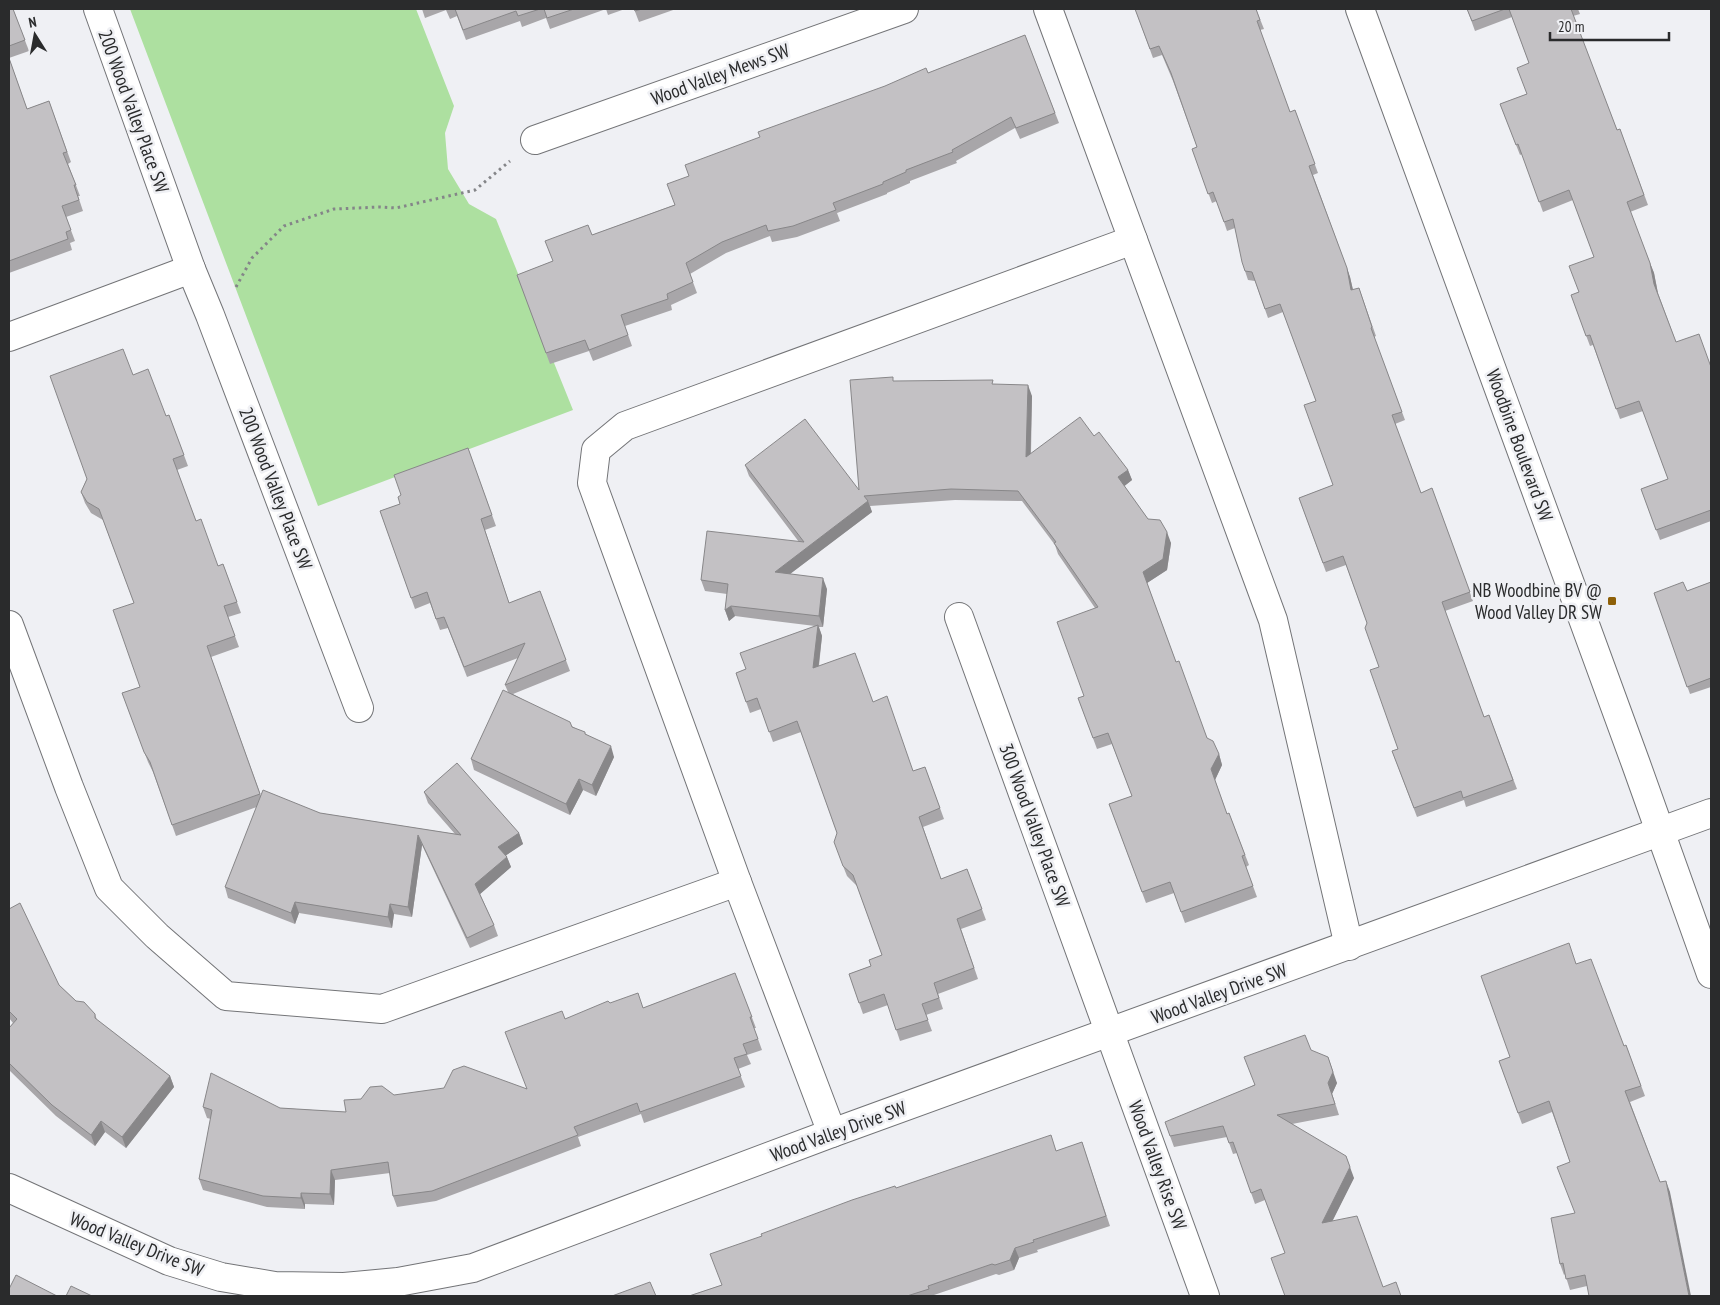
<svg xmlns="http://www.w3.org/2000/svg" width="1720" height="1305" viewBox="0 0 1720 1305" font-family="'PT Sans Narrow',sans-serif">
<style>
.green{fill:#ade0a0}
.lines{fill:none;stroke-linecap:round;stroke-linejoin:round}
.minor-casing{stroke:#737477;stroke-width:30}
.path{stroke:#848588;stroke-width:3;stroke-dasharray:2.5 4;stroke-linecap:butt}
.minor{stroke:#fff;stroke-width:28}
.wall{fill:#a8a6a9}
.shaded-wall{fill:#888789}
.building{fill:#c3c1c4;stroke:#888789}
.poi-dot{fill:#8e6008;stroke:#eff0f4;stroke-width:2}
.labels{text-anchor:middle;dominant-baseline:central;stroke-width:5;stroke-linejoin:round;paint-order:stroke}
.street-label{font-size:19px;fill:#2a2b2c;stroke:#eff0f4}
.poi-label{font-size:19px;fill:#2a2b2c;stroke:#eff0f4;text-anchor:end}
</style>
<rect width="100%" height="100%" fill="#eff0f4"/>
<path class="green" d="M130 9H416L454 106 445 133 448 169 469 204 496 219 573 410 318 506Z"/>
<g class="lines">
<g class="minor-casing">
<g id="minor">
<path d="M98 9 191 269 210 315 359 708"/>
<path d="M1048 9 1273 620 1349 946"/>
<path d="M1360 9 1636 764 1711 974"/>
<path d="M535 140 904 9"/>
<path d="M9 337 191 269"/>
<path d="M959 617 1205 1296"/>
<path d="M9 625 69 787 109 888 157 936 226 996 382 1009 737 882"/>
<path d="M832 1133 737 882 592 483 596 450 625 426 1133 240"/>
<path d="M9 1188 169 1261 221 1277 275 1286 344 1287 398 1282 473 1268 832 1133 1711 813"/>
</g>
</g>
<path class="path" d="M236 287 252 258 284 226 334 209 380 207 396 208 475 190 510 161"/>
<use href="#minor" class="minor"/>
</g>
<g class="wall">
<path d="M9 9H13L29 51 9 58Z"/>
<path d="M422 9H625L608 15 606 9 550 29 546 18 522 27 520 21 466 40 457 16 450 19 446 10 425 18Z"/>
<path d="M634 9H676L639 22Z"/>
<path d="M1135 9H1256L1264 29 1260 30 1290 112 1295 110 1318 173 1313 175 1350 277 1353 290 1359 288 1376 336 1374 337 1405 420 1395 424 1421 493 1432 488 1473 601 1445 611 1484 717 1489 715 1517 789 1466 807 1464 800 1417 817 1392 751 1398 749 1379 667 1367 623 1346 565 1326 572 1299 498 1333 485 1316 401 1283 312 1268 318 1255 281 1248 280 1245 271 1235 228 1227 231 1217 201 1212 203 1192 149 1197 147 1173 81 1162 55 1153 58Z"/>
<path d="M1467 9H1578L1580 14 1573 16 1617 130 1620 129 1648 205 1630 212 1654 273 1658 293 1676 342 1711 367V521L1660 540 1641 489 1668 479 1643 411 1620 419 1593 345 1590 346 1571 295 1579 292 1594 257 1573 200 1543 212 1522 154 1520 155 1500 104 1527 94 1529 63 1512 17 1475 31Z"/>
<path d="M1025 35 1059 123 1020 139 1015 128 956 161 957 163 910 181V183L887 193V194L837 213 840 221 797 237 772 242 770 236 726 253 690 274 697 293 671 305 672 310 625 326 632 346 593 361 589 351 550 364 517 275 553 261 592 235 674 205 928 73Z"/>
<path d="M9 58 27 109 49 101 71 162 68 164 80 196H78L83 211 66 217 75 241 70 243 72 250 9 273Z"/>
<path d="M133 375 166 416 169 415 188 466 177 470 196 521 218 566 223 564 241 613 228 617 239 647 211 657 261 796 320 813 455 834 428 803 424 792 519 833 523 844 506 855 511 867 480 894 494 925 498 936 470 948 422 845 412 917 394 914 392 928 299 913 295 924 228 898 225 887 257 807 176 836 153 772 148 762 122 693 140 687 134 603 103 520 91 513 85 503 81 492Z"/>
<path d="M894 381 994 384 1032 396 1031 454 1094 436 1128 470 1132 480 1124 486 1148 519 1171 543 1167 570 1147 583 1176 662 1207 738 1219 754 1222 765 1215 780 1227 814 1229 813 1249 865 1246 867 1257 897 1185 923 1174 893 1146 903 1109 804 1132 796 1112 744 1097 749 1078 698 1084 696 1095 608 1058 554 1055 545 1022 501 955 500 870 506 872 512 790 574 827 589 823 627H819L822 636 819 666 873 702 913 771 925 767 944 819 923 827 941 879 967 869 986 920 961 929 978 979 938 994 943 1009 926 1015 932 1031 900 1041 888 1005 863 1014 849 974 871 966 882 955 857 886 847 876 843 866 837 833 801 732 773 742 761 709 750 713 736 673 746 669 815 626 735 616 729 621 725 610 727 594 705 591 701 580 799 542 749 476 745 465 859 490Z"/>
<path d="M468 448 496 526 485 530 509 603 540 591 570 671 513 694 586 734 614 757 596 796 583 790 570 815 474 770 471 759 508 692 505 685 518 658 467 677 448 628 440 630 430 603 415 609 380 511 400 504 401 495Z"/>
<path d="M1711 582V687L1690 694 1654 593 1687 591Z"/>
<path d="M9 909 59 985 76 1001 95 1014 97 1020 170 1076 174 1087 126 1148 105 1132 95 1146 56 1116 9 1070V1028L13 1023 9 1018Z"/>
<path d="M1576 964 1624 1046 1626 1045 1645 1096 1630 1102 1660 1182 1670 1192 1587 1286 1570 1290 1565 1274 1564 1275 1560 1264 1575 1213 1570 1162 1552 1112 1522 1124 1499 1061 1510 1057Z"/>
<path d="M735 973 756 1028H754L762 1050 747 1055 751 1064 738 1069 745 1087 644 1123 641 1114 578 1137 581 1146 436 1201 397 1207 393 1196 390 1173 335 1180 334 1205 305 1204V1209L267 1207 203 1190 199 1179 211 1119 207 1118 203 1107 280 1108 346 1112 394 1095 527 1089 565 1019 610 1003 643 1008Z"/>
<path d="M1311 1050 1337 1083 1332 1094 1339 1115 1292 1124 1354 1178 1332 1221 1383 1287 1401 1296 1285 1253 1265 1200 1255 1204 1237 1153 1233 1154 1227 1137 1174 1147 1170 1136Z"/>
<path d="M1082 1142 1110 1226 1037 1250 1038 1252 1019 1258 1014 1270 999 1275 996 1274 931 1296H689L722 1285 896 1188 1057 1151Z"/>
</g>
<g class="shaded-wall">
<path d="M1650 263 1654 273 1658 294 1654 284Z"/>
<path d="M1347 268 1350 277 1355 299 1351 290Z"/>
<path d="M1028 385 1032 396 1030 468 1026 457Z"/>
<path d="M1128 470 1132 480 1122 488 1118 477Z"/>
<path d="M868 501 872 512 778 583 775 572Z"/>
<path d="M1167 532 1171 543 1167 570 1147 583 1143 572Z"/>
<path d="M823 578 827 589 823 627 819 616Z"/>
<path d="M731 606 735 616 729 621 725 610Z"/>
<path d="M818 625 822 636 817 679 813 668Z"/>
<path d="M611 746 614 757 596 796 592 785Z"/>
<path d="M1219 754 1222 765 1215 780 1211 769Z"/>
<path d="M579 779 583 790 570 815 566 804Z"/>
<path d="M519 833 523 844 502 858 498 847Z"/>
<path d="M418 835 422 845 412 917 408 907Z"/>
<path d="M507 857 511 867 479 895 475 884Z"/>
<path d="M295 902 299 913 295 924 291 913Z"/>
<path d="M390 904 394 914 392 928 388 917Z"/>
<path d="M1328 1057 1337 1083 1332 1094 1339 1115 1328 1083Z"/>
<path d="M170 1076 174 1087 126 1148 122 1137Z"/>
<path d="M101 1121 105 1132 95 1146 91 1135Z"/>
<path d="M1346 1156 1354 1178 1326 1234 1322 1223Z"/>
<path d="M331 1170 335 1180 334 1205 330 1194Z"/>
<path d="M1666 1181 1670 1192 1691 1296H1689Z"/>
<path d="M301 1193 305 1204V1209L301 1198Z"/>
<path d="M1015 1248 1019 1258 1014 1270 1010 1260Z"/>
</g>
<g class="building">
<path d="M9 9H13L25 40 9 46Z"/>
<path d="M455 9H540L518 16 516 11 463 30Z"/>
<path d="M544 9H574L547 18Z"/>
<path d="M634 9H642L635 11Z"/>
<path d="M1135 9H1256L1260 20 1257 21 1290 112 1295 110 1315 164 1309 166 1347 268 1351 290 1359 288 1372 327 1371 328 1402 412 1392 415 1421 493 1432 488 1470 592 1442 602 1484 717 1489 715 1513 780 1463 798 1461 791 1414 808 1392 751 1398 749 1370 670 1379 667 1365 628 1367 623 1343 556 1323 563 1299 498 1333 485 1304 405 1316 401 1280 304 1265 309 1252 272 1245 271 1242 262 1233 219 1224 222 1213 192 1208 194 1192 149 1197 147 1171 73 1159 46 1150 49Z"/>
<path d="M1467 9H1505L1472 21Z"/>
<path d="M1509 9H1571L1617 130 1620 129 1644 195 1627 202 1650 263 1654 284 1676 342 1699 334 1711 367V510L1656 530 1641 489 1668 479 1639 401 1616 409 1590 335 1586 336 1571 295 1579 292 1569 266 1594 257 1569 190 1539 202 1518 144 1516 145 1500 104 1527 94 1517 68 1529 63Z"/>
<path d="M1025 35 1055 113 1016 128 1011 117 952 150 953 152 906 170V172L883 182V184L833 203 836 210 793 226 768 231 766 225 722 242 686 263 693 282 667 294 668 299 621 315 628 335 589 350 585 340 546 353 517 275 553 261 545 241 588 225 592 235 675 205 667 184 689 176 685 165 760 137 758 132 885 86 926 68 928 73Z"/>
<path d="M9 58 27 109 49 101 67 152 63 153 76 185H74L79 200 62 206 71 230 66 232 68 239 9 261Z"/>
<path d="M123 349 133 375 148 369 166 416 169 415 184 455 173 459 196 521 201 519 218 566 223 564 237 602 224 606 235 636 207 646 260 794 172 825 150 762 144 752 122 693 140 687 113 610 134 603 99 509 87 502 81 492 87 479 50 376Z"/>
<path d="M893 377V381L993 380 992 384 1028 385 1026 457 1080 417 1094 436 1099 432 1128 470 1118 477 1148 519 1160 520 1167 532 1163 559 1143 572 1176 662 1179 661 1207 738 1213 741 1219 754 1211 769 1227 814 1229 813 1245 855 1242 856 1253 886 1181 912 1170 882 1142 892 1109 804 1132 796 1108 733 1093 738 1078 698 1084 696 1057 622 1098 607 1054 543 1056 542 1018 491 951 489 864 496 868 501 775 572 823 578 819 616 731 606 725 610 728 584 701 580 707 531 804 542 745 465 805 419 859 490 850 380Z"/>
<path d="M468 448 492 515 481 519 509 603 540 591 566 660 505 685 525 643 464 667 444 617 436 619 427 592 411 598 380 511 400 504 398 497 401 495 394 475Z"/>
<path d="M1683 582 1687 591 1711 582V678L1687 687 1654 593Z"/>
<path d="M818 625 813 668 855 653 873 702 887 696 913 771 925 767 940 808 919 817 941 879 967 869 982 909 957 919 974 968 934 983 939 998 922 1004 928 1020 896 1030 884 994 859 1003 849 974 871 966 869 960 882 955 853 875 843 866 834 842 837 833 797 721 769 732 757 698 746 702 736 673 746 669 740 653Z"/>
<path d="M503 690 570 722 572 727 585 732V734L611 746 592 785 579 779 566 804 471 759Z"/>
<path d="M457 763 519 833 498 847 507 857 475 884 494 925 467 938 418 835 408 907 390 904 388 917 295 902 291 913 225 887 263 790 320 813 461 835 424 792Z"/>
<path d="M20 903 59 985 76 1001 84 1002 95 1014V1018L170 1076 122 1137 101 1121 91 1135 52 1105 9 1063V1028L17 1019 9 1011V909Z"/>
<path d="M1569 943 1576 964 1591 959 1624 1046 1626 1045 1641 1086 1625 1091 1660 1182 1666 1181 1689 1296H1589L1585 1275 1566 1279 1563 1263 1560 1264 1551 1218 1575 1213 1557 1167 1570 1162 1549 1101 1518 1113 1499 1061 1510 1057 1481 976Z"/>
<path d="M735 973 752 1017H750L758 1039 743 1044 747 1054 734 1058 741 1076 640 1112 637 1103 574 1127 578 1135 432 1191 393 1196 388 1162 331 1170 330 1194 301 1193V1198L263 1196 199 1179 212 1110 203 1107 211 1073 280 1108 346 1112 344 1100 361 1099 370 1087 382 1086 394 1095 444 1088 453 1070 464 1066 527 1089 505 1032 562 1011 565 1019 608 1001 610 1003 638 993 643 1008Z"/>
<path d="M1305 1035 1311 1050 1328 1057 1333 1072 1328 1083 1335 1104 1277 1115 1346 1156 1350 1167 1322 1223 1357 1216 1383 1287 1396 1282 1401 1296H1285L1271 1258 1285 1253 1261 1189 1251 1193 1233 1142 1229 1143 1223 1126 1170 1136 1165 1122 1255 1085 1244 1057Z"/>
<path d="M1051 1135 1056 1151 1082 1142 1106 1216 1033 1240 1034 1242 1015 1248 1010 1260 995 1265 992 1264 928 1286 929 1289 907 1296H689L722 1285 710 1254 762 1236 761 1234 852 1200 895 1186 896 1188Z"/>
<path d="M16 1275 57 1296H9V1289Z"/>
<path d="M650 1282 656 1296H612Z"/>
<path d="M71 1286 92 1296H66Z"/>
</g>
<rect class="poi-dot" x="1607" y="596" width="10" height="10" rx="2.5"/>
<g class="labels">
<g class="street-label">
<text transform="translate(720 74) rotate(-20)">Wood Valley Mews SW</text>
<text transform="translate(134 111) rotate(70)">200 Wood Valley Place SW</text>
<text transform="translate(1520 445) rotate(70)">Woodbine Boulevard SW</text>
<text transform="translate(276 488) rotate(69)">200 Wood Valley Place SW</text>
<text transform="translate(1035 825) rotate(70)">300 Wood Valley Place SW</text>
<text transform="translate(1219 993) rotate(-20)">Wood Valley Drive SW</text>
<text transform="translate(838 1131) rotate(-20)">Wood Valley Drive SW</text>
<text transform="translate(1158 1165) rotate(70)">Wood Valley Rise SW</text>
<text transform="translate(137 1244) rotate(22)">Wood Valley Drive SW</text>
</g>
<g class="poi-label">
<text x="1602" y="590">NB Woodbine BV @<tspan x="1602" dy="22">Wood Valley DR SW</tspan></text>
</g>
</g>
<rect width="1720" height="1305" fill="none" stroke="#2a2b2c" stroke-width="20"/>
<g transform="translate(35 35) rotate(349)" stroke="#eff0f4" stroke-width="4" paint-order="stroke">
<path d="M0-4L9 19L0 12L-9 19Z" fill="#2a2b2c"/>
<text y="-8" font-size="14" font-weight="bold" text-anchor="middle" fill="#2a2b2c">N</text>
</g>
<path d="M1550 32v8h119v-8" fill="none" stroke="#2a2b2c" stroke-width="2.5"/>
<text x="1558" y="32" font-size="15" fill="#2a2b2c" stroke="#eff0f4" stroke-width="4" paint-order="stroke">20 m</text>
</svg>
